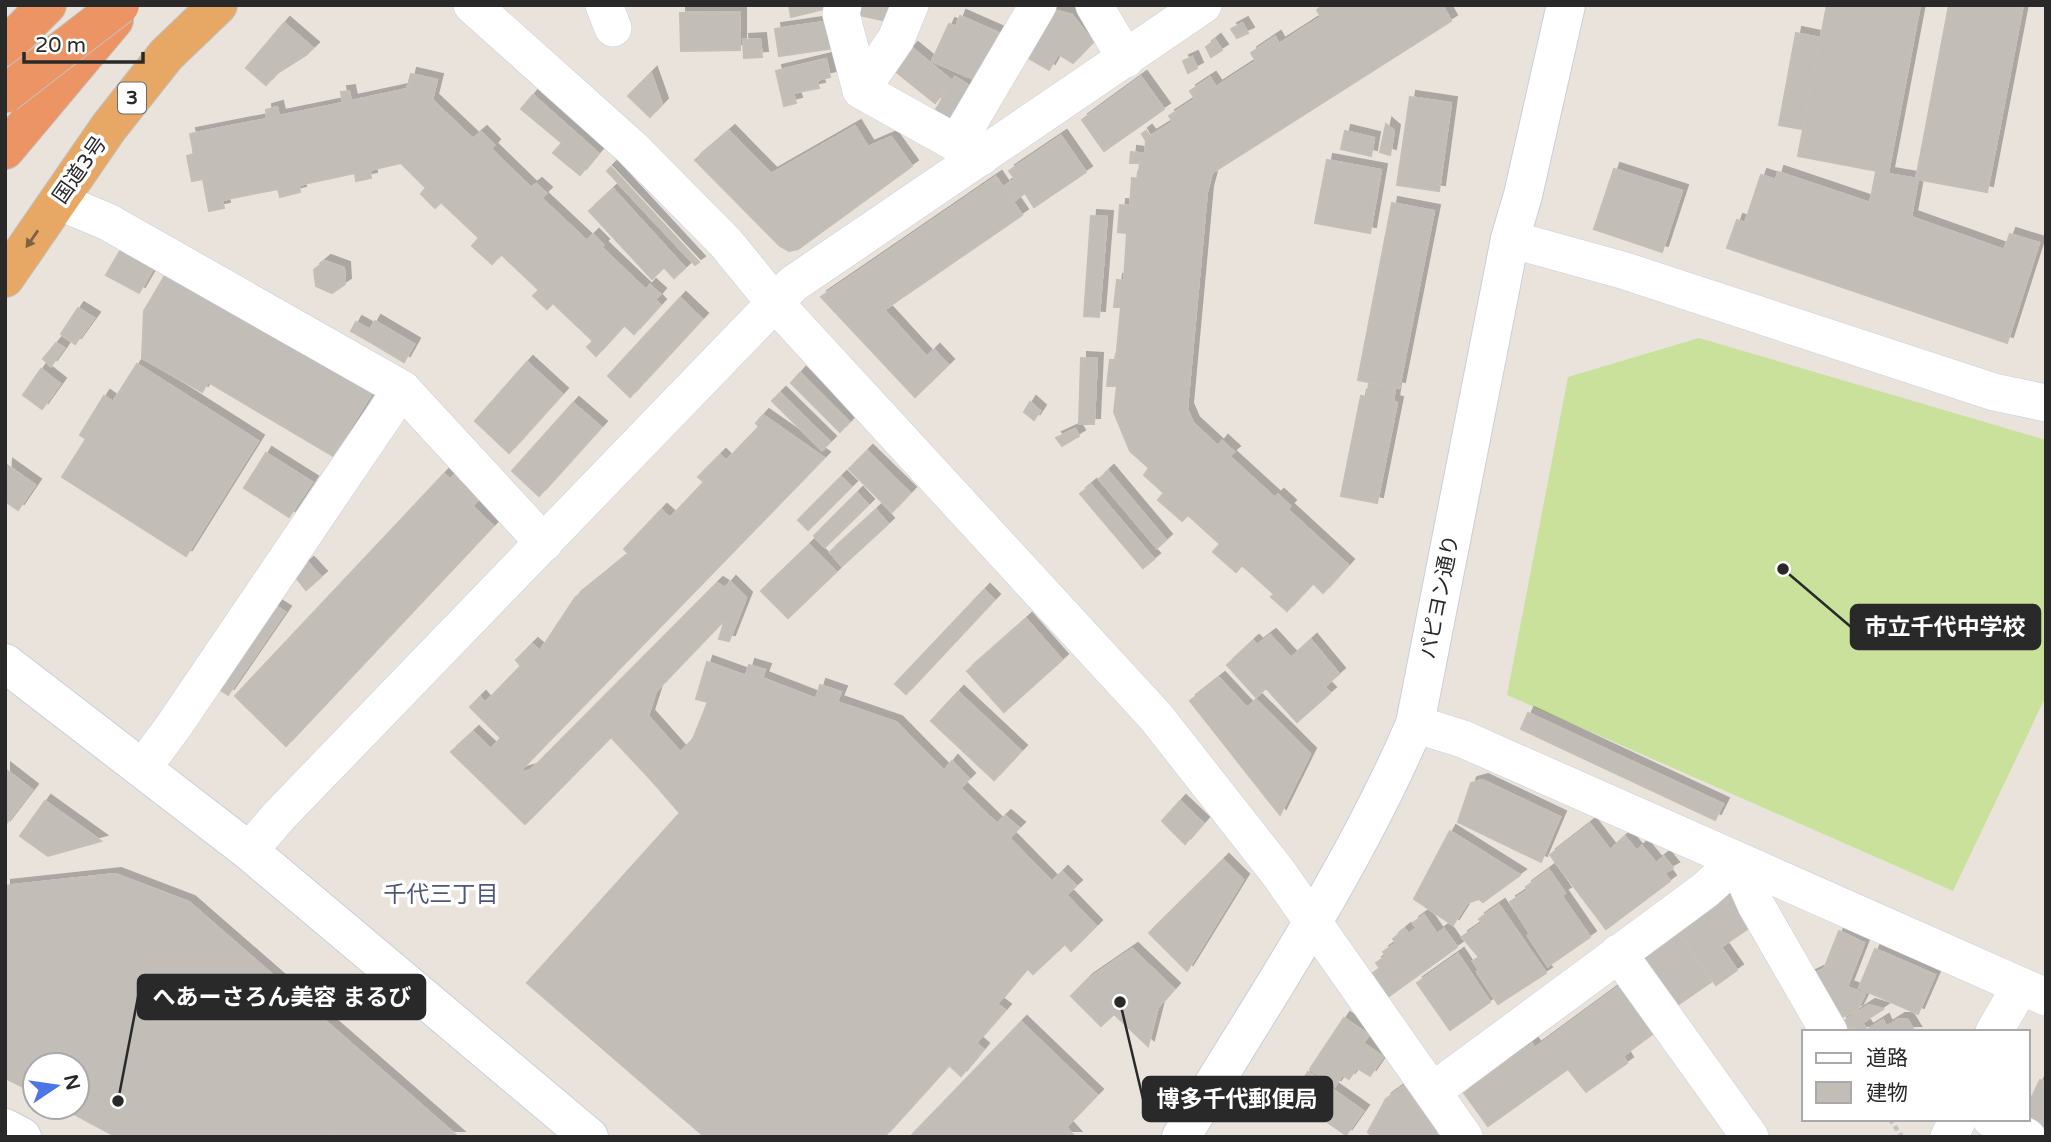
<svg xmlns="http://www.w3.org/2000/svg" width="2051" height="1142" viewBox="0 0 2051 1142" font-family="'Varela Round','Noto Sans JP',sans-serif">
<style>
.pitch{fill:#c9e19a}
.building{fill:#c2beb7;stroke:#c4beb6;stroke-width:2;filter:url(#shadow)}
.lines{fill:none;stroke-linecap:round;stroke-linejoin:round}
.minor-casing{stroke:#caced9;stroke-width:38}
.tertiary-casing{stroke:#caced9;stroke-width:40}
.trunk-casing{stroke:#c3c3c3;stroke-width:40}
.motorway-casing{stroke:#c3c3c3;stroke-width:40}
.path{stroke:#c3c3c3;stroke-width:4.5;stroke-dasharray:5 3.5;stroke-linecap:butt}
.minor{stroke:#fff;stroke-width:37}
.tertiary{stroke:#fff;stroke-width:38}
.trunk{stroke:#e7a866;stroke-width:38}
.motorway{stroke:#ed9464;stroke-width:38}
.motorway-bridge-casing{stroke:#c3c3c3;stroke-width:40;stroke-linecap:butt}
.motorway-bridge{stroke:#ed9464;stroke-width:38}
.oneway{fill:#7e6244}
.labels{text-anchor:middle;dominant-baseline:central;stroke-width:7;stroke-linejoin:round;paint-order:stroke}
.shield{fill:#fff;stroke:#696969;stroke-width:2}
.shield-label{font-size:19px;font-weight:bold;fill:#292929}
.street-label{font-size:21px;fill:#292929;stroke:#fff}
.neighbourhood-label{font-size:23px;fill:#4e5874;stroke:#fff}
.leader{fill:none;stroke:#292929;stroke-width:2.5}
.callout-dot{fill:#292929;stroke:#fff;stroke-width:2.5}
.callout{fill:#292929;stroke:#292929;stroke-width:2.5}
.callout-label{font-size:23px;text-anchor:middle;font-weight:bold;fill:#fff}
</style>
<defs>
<filter id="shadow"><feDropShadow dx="6" dy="-6" stdDeviation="0" flood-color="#0004"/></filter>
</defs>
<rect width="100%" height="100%" fill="#e9e3dc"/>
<path class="pitch" d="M1699 338 2046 440V696L1953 891 1507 695 1568 377Z"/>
<g class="building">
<path d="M789 5H827L828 8 791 17Z"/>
<path d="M861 5H900L896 23 859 15Z"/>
<path d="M1324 5H1442L1451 21 1212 173 1207 192 1187 409 1193 423 1218 446 1222 441 1234 452 1229 456 1275 498 1278 495 1290 506 1287 509 1348 565 1323 593 1313 583 1287 611 1271 597 1274 594 1242 565 1236 572 1213 552 1220 544 1188 515 1182 521 1158 500 1164 493 1144 475 1149 468 1130 451 1114 412 1117 386H1107L1110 360H1116L1121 307H1114L1117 280 1124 281 1127 233 1118 232 1120 205 1130 206 1132 178 1138 179 1140 163H1130L1131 152 1145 154 1146 141 1142 134 1146 131 1150 136 1173 122 1169 116 1195 99 1190 91 1210 78 1216 87 1256 61 1251 53 1275 37 1279 44 1321 17 1317 10Z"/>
<path d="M1827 5H1920L1888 173 1798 156Z"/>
<path d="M1949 5H2023L1987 192 1916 179Z"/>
<path d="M1050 9 1072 15 1093 42 1073 63 1058 54 1049 70 1023 55Z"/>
<path d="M740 12V50L681 51 680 13Z"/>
<path d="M960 16 1010 38 983 83 932 61 949 24 956 27Z"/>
<path d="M831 21 835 48 779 56 775 29Z"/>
<path d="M284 23 313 48 306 55 276 74 266 85 246 68Z"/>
<path d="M1242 23 1248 33 1237 38 1231 29Z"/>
<path d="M1796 33 1820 38 1802 129 1779 125Z"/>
<path d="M760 39 762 57 744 58 743 40Z"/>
<path d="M1215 40 1222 50 1211 57 1206 47Z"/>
<path d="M912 48 952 81 935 103 894 70Z"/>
<path d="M1192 57 1197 68 1188 73 1183 61Z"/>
<path d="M826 59 830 77 817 80 819 88 793 93 796 103 784 106 776 71Z"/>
<path d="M651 73 662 104 650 117 628 96Z"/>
<path d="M411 74 437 80 432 100 473 139 481 132 494 145 491 149 531 188 536 184 546 193 541 198 587 241 593 235 603 245 601 247 646 290 650 285 660 294 655 300 660 305 634 334 624 325 596 356 587 347 593 341 553 303 547 309 533 296 539 290 501 254 492 264 472 246 479 238 441 202 435 208 421 194 426 188 401 163 370 170 371 178 356 181 355 173 299 185 300 192 280 197 278 189 222 200 224 208 209 211 203 179 192 181 187 156 194 154 190 134 267 119 266 110 277 107 279 116 343 103 341 92 349 91 351 101 407 89Z"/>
<path d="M955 77 976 90 955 126 934 113Z"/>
<path d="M1141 77 1164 109 1104 151 1082 120Z"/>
<path d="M533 95 598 153 580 175 553 153 562 143 521 109Z"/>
<path d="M1410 97 1451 103 1439 191 1397 185Z"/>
<path d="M1386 124 1394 131 1390 155 1380 152Z"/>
<path d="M855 126 868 147 891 137 912 166 798 249 789 251 780 246 695 160 729 131 771 174Z"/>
<path d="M1345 131 1374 138 1371 156 1341 149Z"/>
<path d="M1061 136 1086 172 1034 207 1025 193 1015 200 1005 186 1015 179 1009 171Z"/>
<path d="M1327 160 1381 170 1370 233 1315 223Z"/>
<path d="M611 167 699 262 695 265 607 171Z"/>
<path d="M1614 169 1682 191 1662 252 1594 229Z"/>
<path d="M1778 172 1870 203 1876 172 1918 179 1911 217 2004 250 2010 234 2039 243 2007 343 1727 248 1737 220 1745 223 1761 175 1776 180Z"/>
<path d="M996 177 1022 215 884 310 927 357 934 350 948 365 915 397 821 297Z"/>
<path d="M613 189 685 268 674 278 664 267 652 279 589 211Z"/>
<path d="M1392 203 1434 211 1399 388 1358 380Z"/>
<path d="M1091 216 1107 217 1099 317 1084 316Z"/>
<path d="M120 251 154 267 139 293 106 275Z"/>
<path d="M325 261 344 268 345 284 332 293 316 286 314 270Z"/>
<path d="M167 272 267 331 230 395 208 382 202 392 142 358 144 311Z"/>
<path d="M680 298 702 319 630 397 608 376Z"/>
<path d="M78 308 94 318 75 344 61 334Z"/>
<path d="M375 321 414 344 404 362 365 339Z"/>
<path d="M356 322 370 330 365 339 351 331Z"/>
<path d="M267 331 373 391 333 456 230 395Z"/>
<path d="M56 343 64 348 51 366 43 359Z"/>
<path d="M1081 358 1097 359 1094 424H1079Z"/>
<path d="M527 362 562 394 509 453 475 421Z"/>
<path d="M137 364 258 441 186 556 62 477 86 439 80 435 104 396 113 402Z"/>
<path d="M41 369 60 384 42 409 23 395Z"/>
<path d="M800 373 849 422 840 432 791 383Z"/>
<path d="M1369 384 1395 389 1393 402 1397 403 1377 503 1341 496 1361 396 1367 397Z"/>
<path d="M780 393 830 442 822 450 772 401Z"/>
<path d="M1030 402 1040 411 1034 420 1024 412Z"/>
<path d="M573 403 601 427 539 496 512 471Z"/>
<path d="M763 415 824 458 517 774 491 749 501 738 470 707 480 697 485 703 521 666 516 660 532 644 540 651 575 598 629 554 624 549 661 510 670 518 704 482 698 477 720 455 726 461 759 427 756 423Z"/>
<path d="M1075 429 1079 436 1062 446 1056 438Z"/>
<path d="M867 451 910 493 892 512 849 469Z"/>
<path d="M266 453 312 482 289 517 244 488Z"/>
<path d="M7 465 35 485 18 510 5 501Z"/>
<path d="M459 470 484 493 472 506 493 526 286 746 235 696 444 474 450 480Z"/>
<path d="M1108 471 1166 540 1157 548 1099 479Z"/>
<path d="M841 477 851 487 808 530 798 520Z"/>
<path d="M1091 485 1154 559 1143 568 1080 494Z"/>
<path d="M857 493 868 505 825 547 814 536Z"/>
<path d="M876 510 888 524 842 566 830 552Z"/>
<path d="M809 545 836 572 788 618 761 591Z"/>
<path d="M308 563 321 577 306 590 294 575Z"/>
<path d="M730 582 746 598 729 641 719 639 725 619 656 691 648 716 681 753 653 782 611 737 525 824 451 752 473 732 517 774 531 770 717 583 725 588Z"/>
<path d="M984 590 994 600 906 694 895 684Z"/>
<path d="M274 605 285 612 228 695 217 688Z"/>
<path d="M1026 619 1062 660 1004 712 967 671Z"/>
<path d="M1270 635 1291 658 1311 640 1339 674 1324 687 1330 693 1297 722 1266 688 1256 697 1227 665 1253 641 1257 645Z"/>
<path d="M707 662 746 676 749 665 765 670 762 678 816 699 820 685 841 692 837 702 896 722 944 771 952 761 969 779 960 788 997 824 1005 816 1019 828 1009 838 1052 882 1062 872 1076 886 1066 895 1096 926 1071 951 1065 944 1033 974 1021 962 1030 955 992 917 985 926 967 908 977 899 943 866 935 874 919 860 928 851 891 815 882 824 846 783 844 790 824 784 827 776 788 763 784 772 761 765 764 756 710 740 708 749 693 739 708 702 696 699Z"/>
<path d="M1219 678 1247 708 1256 700 1310 754 1280 815 1190 701Z"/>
<path d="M958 692 1021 751 994 780 931 721Z"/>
<path d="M1528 713 1723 804 1715 820 1521 729Z"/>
<path d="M693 739 708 749 710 740 764 756 761 765 784 772 788 763 827 776 824 784 844 790 846 783 882 824 891 815 928 851 919 860 935 874 943 866 977 899 967 908 985 926 992 917 1030 955 1021 962 1027 968 997 1004 1005 1010 976 1043 983 1049 961 1076 949 1065 884 1137H705L527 983 680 813 653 782Z"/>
<path d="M5 769 32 790 5 825Z"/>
<path d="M1482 780 1560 817 1541 862 1458 822 1471 783Z"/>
<path d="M45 801 101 841 48 856 20 836Z"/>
<path d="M1180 801 1203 823 1185 844 1162 821Z"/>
<path d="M1590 824 1610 850 1625 837 1637 851 1642 846 1656 863 1664 857 1673 868 1664 873 1670 881 1606 929 1550 855Z"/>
<path d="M1450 831 1520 875 1483 902 1479 899 1467 903 1453 925 1414 899Z"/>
<path d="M1223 860 1243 880 1187 971 1149 933Z"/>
<path d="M1549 870 1565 893 1561 895 1590 937 1548 966 1528 936 1530 934 1510 902 1528 890 1526 887Z"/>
<path d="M115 874 189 902 458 1137H338L117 959 5 974V886Z"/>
<path d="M1736 892 1755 924 1721 947 1737 970 1716 985 1679 932Z"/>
<path d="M1499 905 1546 973 1498 1004 1477 972 1479 970 1473 961 1479 957 1462 937 1482 923 1479 919Z"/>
<path d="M1424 915 1437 934 1444 929 1457 947 1389 996 1373 973 1380 968 1376 963 1386 956 1383 952 1396 943 1393 939 1405 929 1408 934 1417 928 1413 923Z"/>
<path d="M1839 931 1864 943 1847 987 1865 994 1857 1010 1838 1019 1810 976 1824 969Z"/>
<path d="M1677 933 1711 982 1673 1008 1639 960Z"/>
<path d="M1132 949 1174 989 1158 1007 1148 1046 1114 1014 1101 1026 1071 996 1087 980Z"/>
<path d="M1875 949 1935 975 1918 1014 1859 988Z"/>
<path d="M1458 954 1490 1002 1450 1030 1417 983Z"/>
<path d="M117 959 338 1137H117L61 1107H77V1065H35V1093L5 1078V974Z"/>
<path d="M1621 985 1655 1032 1623 1056 1627 1063 1586 1092 1568 1069 1488 1126 1464 1093 1532 1044 1535 1048Z"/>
<path d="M1869 1005 1883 1009 1863 1022 1858 1012Z"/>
<path d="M1857 1013 1862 1022 1845 1031 1841 1023Z"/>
<path d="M1344 1018 1369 1035 1363 1043 1383 1057 1370 1076 1357 1068 1349 1079 1342 1075 1335 1086 1310 1069Z"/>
<path d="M1899 1019H1907L1915 1032H1847L1863 1024 1867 1030 1883 1020 1886 1027Z"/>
<path d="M1021 1022 1097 1095 1066 1127 1075 1137H910Z"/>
<path d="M1308 1072 1363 1111 1346 1135 1292 1097Z"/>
<path d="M2040 1080 2046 1083V1127L2028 1119V1105Z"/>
<path d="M1404 1086 1439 1137H1372L1368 1132 1386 1099Z"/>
</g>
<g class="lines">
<g class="minor-casing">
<g id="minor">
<path d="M472 5 632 148 726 243 774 302 1156 717 1277 871 1464 1137"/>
<path d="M604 5 613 28"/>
<path d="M843 5 841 14 861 90 981 157"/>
<path d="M1094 5 1126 59"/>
<path d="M861 90 896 39 910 5"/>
<path d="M957 143 1038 5"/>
<path d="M58 201 108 222 402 389 544 543"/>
<path d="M1510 239 1622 270 1994 392 2046 403"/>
<path d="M1415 724 1463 739 2046 997"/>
<path d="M142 769 173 727 402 389"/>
<path d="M249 851 279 816 793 284 1203 5"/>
<path d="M1618 953 1750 1137"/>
<path d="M1994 1032 2020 987"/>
<path d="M1433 1091 1704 891 1737 862 1756 905 1829 1032"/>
<path d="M1991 1119 2027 1137"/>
<path d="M1949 1137 1958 1119"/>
</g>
</g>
<g class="tertiary-casing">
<g id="tertiary">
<path d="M5 663 249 851 589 1137"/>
<path d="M5 1128 22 1137"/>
<path d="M1181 1137C1263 1002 1353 869 1415 724L1510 239 1523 195 1566 5"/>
</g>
</g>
<g class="trunk-casing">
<path id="trunk" d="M5 278 109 127 166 55 218 5"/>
</g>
<g class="motorway-casing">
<g id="motorway">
<path d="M5 47 47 5"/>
<path d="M5 150 114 20"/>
</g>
</g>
<path class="path" d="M1890 1119 1902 1137"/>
<use href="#minor" class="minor"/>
<use href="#tertiary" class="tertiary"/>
<use href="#trunk" class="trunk"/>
<use href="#motorway" class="motorway"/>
<g class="motorway-bridge-casing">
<path id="motorway-bridge" d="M5 94 120 5"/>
</g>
<use href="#motorway-bridge" class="motorway-bridge"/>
</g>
<defs><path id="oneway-solid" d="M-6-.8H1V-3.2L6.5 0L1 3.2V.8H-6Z" transform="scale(1.75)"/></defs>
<use class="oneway" href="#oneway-solid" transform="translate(32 239) rotate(125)"/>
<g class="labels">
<rect class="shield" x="118" y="82.5" width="28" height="31" rx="5"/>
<g class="shield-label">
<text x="132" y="98">3</text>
</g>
<g class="street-label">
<text transform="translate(80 170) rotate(-55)">国道3号</text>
<text transform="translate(1440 597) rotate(-79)">パピヨン通り</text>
</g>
<g class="neighbourhood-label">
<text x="441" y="895">千代三丁目</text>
</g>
</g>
<path class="leader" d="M1783 569L1851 627M118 1101L138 997M1120 1002L1143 1099"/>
<g class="callout-dot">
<circle cx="1783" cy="569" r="7"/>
<circle cx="118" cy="1101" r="7"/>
<circle cx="1120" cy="1002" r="7"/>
</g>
<g class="callout">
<rect x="1851" y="605" width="189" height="44" rx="7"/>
<rect x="138" y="975" width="287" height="44" rx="7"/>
<rect x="1143" y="1077" width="189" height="44" rx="7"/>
</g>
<g class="callout-label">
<text x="1945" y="635">市立千代中学校</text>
<text x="282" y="1005">へあーさろん美容 まるび</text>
<text x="1237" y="1107">博多千代郵便局</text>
</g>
<rect width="2051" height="1142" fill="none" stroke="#292929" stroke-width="14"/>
<rect x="1802" y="1030" width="228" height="91" fill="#ffffff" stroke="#a9a9a9" stroke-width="2"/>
<rect x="1816" y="1053" width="35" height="10" fill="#ffffff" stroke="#a9a9a9" stroke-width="2"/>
<text x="1866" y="1065" font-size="21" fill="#292929">道路</text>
<rect x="1816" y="1082" width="35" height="21" fill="#c2beb7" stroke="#a9a9a9" stroke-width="2"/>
<text x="1866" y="1100" font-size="21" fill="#292929">建物</text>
<g transform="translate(56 1086) rotate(77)"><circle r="33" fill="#ffffff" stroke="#a9a9a9" stroke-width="2"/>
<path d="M0-5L12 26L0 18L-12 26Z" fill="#4c75e6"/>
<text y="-10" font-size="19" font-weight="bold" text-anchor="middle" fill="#292929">N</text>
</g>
<path d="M24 52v10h119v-10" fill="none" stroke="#292929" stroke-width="3.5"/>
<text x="35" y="52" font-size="21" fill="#292929" stroke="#ffffff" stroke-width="5" paint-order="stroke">20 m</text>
</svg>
